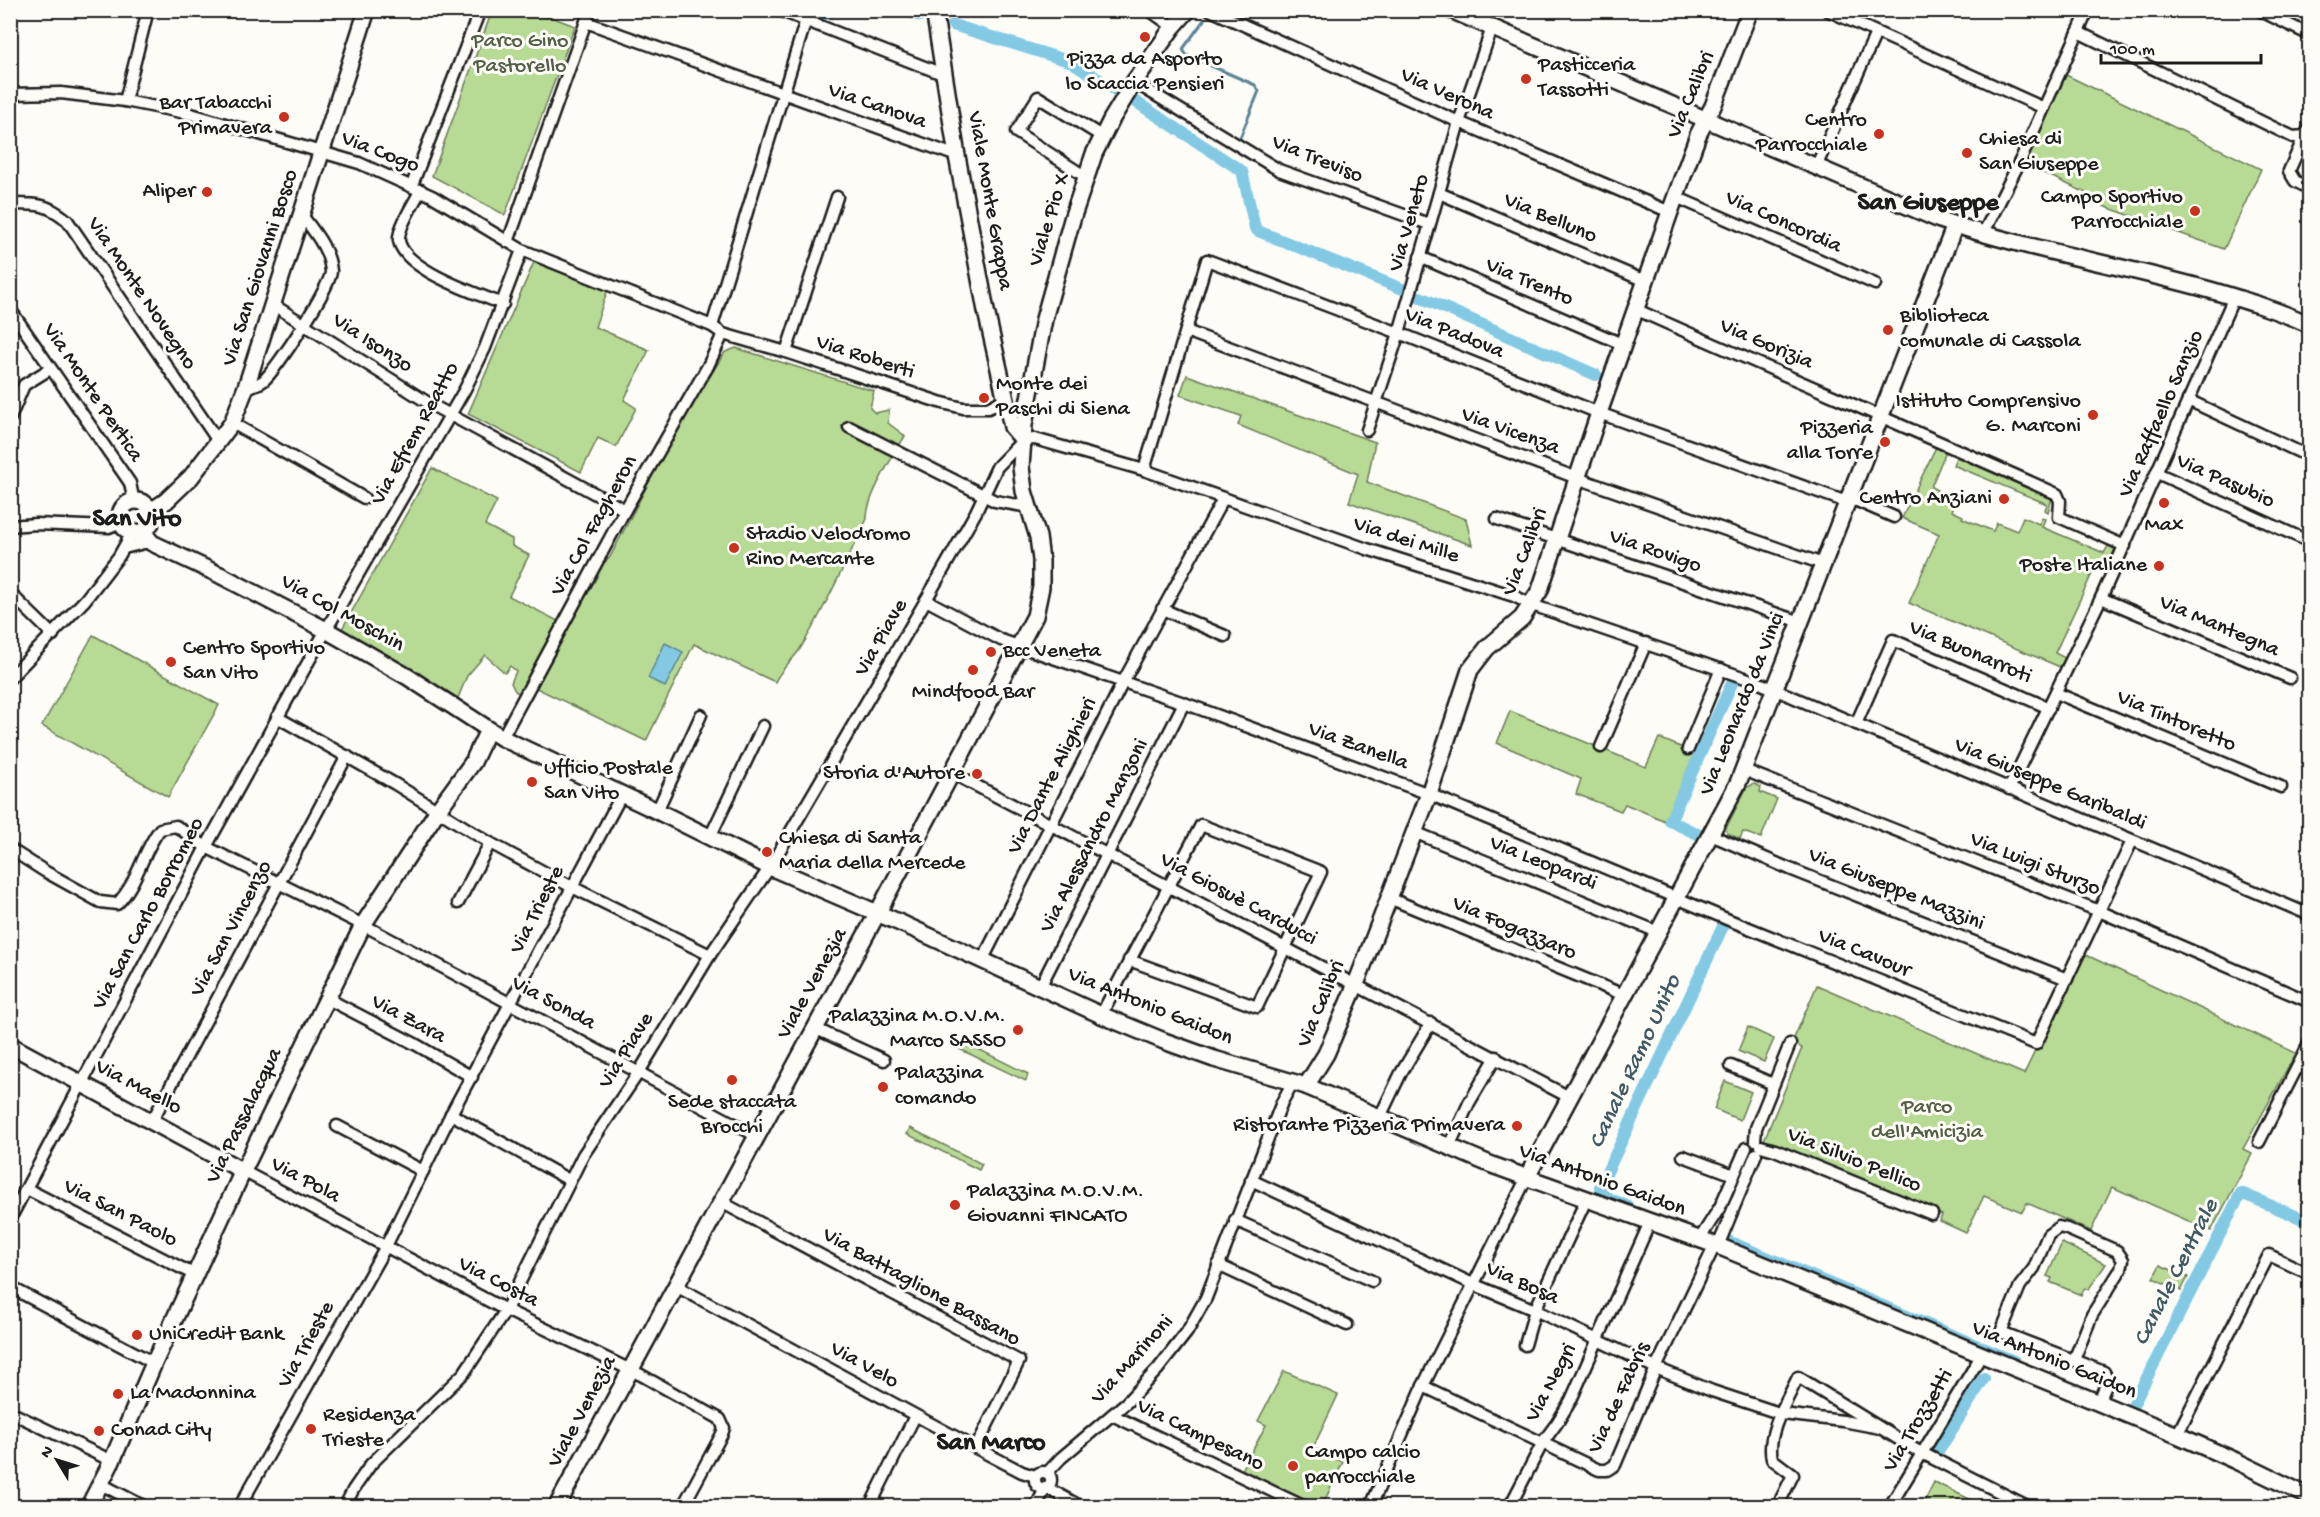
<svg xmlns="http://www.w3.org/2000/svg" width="2320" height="1517" viewBox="0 0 2320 1517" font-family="'Gochi Hand',sans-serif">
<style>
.green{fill:#b7da94;stroke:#6a7b58;stroke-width:1.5}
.water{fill:#83c9e4;stroke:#5a8494;stroke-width:1.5}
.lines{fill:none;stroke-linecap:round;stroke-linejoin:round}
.stream{stroke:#5a8494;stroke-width:3}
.canal{stroke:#83c9e4;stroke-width:12}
.street-casing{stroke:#1c1c1c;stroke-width:15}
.secondary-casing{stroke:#1c1c1c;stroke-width:20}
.street{stroke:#fdfcf7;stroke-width:10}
.secondary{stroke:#fdfcf7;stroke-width:15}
.poi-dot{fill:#c8321e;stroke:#fdfcf7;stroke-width:2}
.labels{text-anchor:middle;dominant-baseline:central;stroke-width:6;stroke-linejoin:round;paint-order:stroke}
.park-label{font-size:22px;fill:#525e46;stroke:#fdfcf7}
.poi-label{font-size:22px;fill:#1c1c1c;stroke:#fdfcf7;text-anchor:start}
.street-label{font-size:22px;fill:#1c1c1c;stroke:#fdfcf7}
.water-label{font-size:24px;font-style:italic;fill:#405962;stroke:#fdfcf7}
.quarter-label{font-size:26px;font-weight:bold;fill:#1c1c1c;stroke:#fdfcf7}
</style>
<rect width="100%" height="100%" fill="#fdfcf7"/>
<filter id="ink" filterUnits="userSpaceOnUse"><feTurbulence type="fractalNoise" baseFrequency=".0167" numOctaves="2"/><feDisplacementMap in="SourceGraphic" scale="12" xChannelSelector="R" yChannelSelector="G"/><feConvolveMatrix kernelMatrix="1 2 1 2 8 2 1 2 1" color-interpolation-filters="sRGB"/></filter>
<g filter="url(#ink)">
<g class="green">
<path d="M492 11H535L575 26 505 215 432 176Z"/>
<path d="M2066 75 2261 169 2224 249 2089 201 2090 195 2027 165 2029 161 2026 159Z"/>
<path d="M535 260 608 289 595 327 649 350 624 400 636 408 616 447 598 438 581 472 468 414Z"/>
<path d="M736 348 874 391 870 408 875 413 889 410 888 423 905 436C893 456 866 498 867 519 845 562 826 608 800 649 792 661 781 669 775 682L694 644 646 741 532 686 600 567 610 557 675 432 725 352Z"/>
<path d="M1187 375 1375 442 1367 482 1466 519 1472 545 1349 502 1358 474 1238 425 1241 416 1180 395Z"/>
<path d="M1936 447 1946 451 1931 487 1937 490V492L1956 500 1952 511 1963 516 1962 518 1993 531 1997 523 2017 531 2023 517 2039 524 2042 518 2045 519 2042 527 2104 553 2108 546 2115 549 2108 565 2098 561 2055 653 2065 658 2060 667 1909 603 1939 534 1902 518Z"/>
<path d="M1957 455 2052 497 2048 512 2045 510 2047 504 1953 465Z"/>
<path d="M432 468 497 501 485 525 512 539V546L529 555 509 596 558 621 520 694 515 691 511 683 516 671 510 666 505 673 485 655 467 676 458 698 342 629Z"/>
<path d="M93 635 219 705 168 797 42 726Z"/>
<path d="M1510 711 1646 767 1659 738 1695 753 1665 821 1625 804 1621 811 1576 794 1581 779 1497 743Z"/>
<path d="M1754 784 1761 787 1760 792 1777 799 1761 838 1743 832 1740 839 1727 833 1726 828 1747 787Z"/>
<path d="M2082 953 2296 1053 2243 1149 2252 1154 2211 1231 2112 1187 2091 1231 2027 1203 2022 1212 1984 1196 1966 1233 1940 1221 1942 1215 1764 1140 1802 1048 1792 1043 1817 985 2024 1074Z"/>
<path d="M1748 1027 1774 1039 1764 1062 1738 1051Z"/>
<path d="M956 1038 1028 1074 1026 1081 953 1046Z"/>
<path d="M1725 1081 1751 1092 1740 1120 1714 1109Z"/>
<path d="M910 1128 982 1164 979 1170 907 1134Z"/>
<path d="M2062 1243 2106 1264 2088 1290 2085 1288 2081 1295 2050 1282 2052 1278 2047 1276Z"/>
<path d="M2160 1265 2188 1277 2181 1291 2153 1278Z"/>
<path d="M1284 1371 1338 1395 1313 1448 1343 1462 1322 1506H1314L1244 1474 1242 1470 1266 1425 1258 1421Z"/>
<path d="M1934 1482 1984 1506H1922Z"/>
</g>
<path class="water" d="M665 643 683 652 665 687 648 678Z"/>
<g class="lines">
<path class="stream" d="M1204 20 1183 49 1186 55 1255 85 1259 91 1239 140"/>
<g class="canal">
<path d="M904 10 920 16"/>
<path d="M820 20 827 10"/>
<path d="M953 25 1072 62 1117 91"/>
<path d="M1136 102 1242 171 1255 228 1258 231 1405 290"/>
<path d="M1420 297 1596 375"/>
<path d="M1702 836 1670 821 1733 681"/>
<path d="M1629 1207 1604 1196 1600 1187 1725 922"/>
<path d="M1728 1241 2014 1361"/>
<path d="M2132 1407 2241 1193 2310 1222"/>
<path d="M1936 1455 1984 1378"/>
</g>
<g class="street-casing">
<g id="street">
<path d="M779 10 945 75"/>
<path d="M1149 10 1173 27"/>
<path d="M1210 10 1459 122 1670 212"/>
<path d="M1827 10 2044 108"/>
<path d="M2259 10 2310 35"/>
<path d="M586 22 957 156"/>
<path d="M2078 32 2293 137 2304 136 2310 128"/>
<path d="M1134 82 1279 170 1429 224"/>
<path d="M10 94 61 93 125 101 191 114 359 163 432 196 522 250 712 326 723 334 786 352 939 402 963 408H988L1007 398"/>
<path d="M125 101 148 10"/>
<path d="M2300 138 2301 144 2289 171 2295 181 2310 189"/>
<path d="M1816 167 1876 33"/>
<path d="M1086 177 1016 132 1038 97 1103 137"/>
<path d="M412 185 480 10"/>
<path d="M421 190C415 201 397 229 399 241 405 270 477 294 503 304"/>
<path d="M1439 193 1645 281"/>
<path d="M1676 197 1875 284"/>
<path d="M10 206 14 204C39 204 47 204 67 220L218 441"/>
<path d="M1983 234 2021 159 2088 10"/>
<path d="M508 242 590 10"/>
<path d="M1420 257 1622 344"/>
<path d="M272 304 430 404 625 510"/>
<path d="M10 309 130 483 134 502"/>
<path d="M1635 309C1775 372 1917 431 2057 494L2060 501 2059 517 2125 546"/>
<path d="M712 326 809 10"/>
<path d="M1186 331 1577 478 1823 564"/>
<path d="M786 352 837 197"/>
<path d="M246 387C251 386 259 384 263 381 276 370 332 285 331 271 329 248 314 232 301 214"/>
<path d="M2188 400 2310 457"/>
<path d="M10 418 24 385 50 369"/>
<path d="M232 423 364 498"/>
<path d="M849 427 995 501 1029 507"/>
<path d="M1367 430 1399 333 1459 122 1492 28"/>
<path d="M1144 470 1207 260 1399 333 1599 413 1841 500 1857 501 1894 517"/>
<path d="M2157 473 2310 542"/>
<path d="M1497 519 1801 622"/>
<path d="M10 526 36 524 109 527 121 522"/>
<path d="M124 548 144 543H152"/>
<path d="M10 593 53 635"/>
<path d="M2101 598 2290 678"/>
<path d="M926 600 1001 640 1184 703 1429 794 1729 920 2036 1044 2132 841"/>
<path d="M1162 609 1225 636"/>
<path d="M10 678 85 600 119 556 128 540 135 533"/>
<path d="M2056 693 2281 787"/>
<path d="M277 717 395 784 490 843 572 887 710 955"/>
<path d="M1856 724 1893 640 2049 708"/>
<path d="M502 738 625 510 708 366 723 334"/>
<path d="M1601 747 1646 643"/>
<path d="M1688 749 1721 669"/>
<path d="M1744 770 2099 911 2310 1002"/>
<path d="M952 773 1569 1097"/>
<path d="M2009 789 2101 598 2234 297"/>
<path d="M657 811 701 715"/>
<path d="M1414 832 1658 932"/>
<path d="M1711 835 1790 869 2067 979"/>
<path d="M710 837 763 726"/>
<path d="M10 849 46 872 100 902 117 904C138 883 142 852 160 829L176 826 206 847 371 929 757 1136"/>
<path d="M1389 898 1624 995"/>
<path d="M458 903 490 843"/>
<path d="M982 961 1123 682 1223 499"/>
<path d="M1040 987 1184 703"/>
<path d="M326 998 415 1044 472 1077"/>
<path d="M1101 1015 1201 825 1321 872 1257 1007 1129 960"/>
<path d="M814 1028 884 1060"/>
<path d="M1731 1066 1773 1084"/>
<path d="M451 1114 569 1180"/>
<path d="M1379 1119 1401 1073 1431 1023"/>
<path d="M152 1121 347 756"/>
<path d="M337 1126 423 1171"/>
<path d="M1755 1140 1756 1128 1790 1044"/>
<path d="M2259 1142 2310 1042"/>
<path d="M1761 1146 1775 1150 1932 1214"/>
<path d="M1449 1147 1469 1103 1496 1057"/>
<path d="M1683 1156 1734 1175"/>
<path d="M243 1171 506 1310 641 1375 720 1419 724 1428 722 1434 683 1506"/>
<path d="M1251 1180 1475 1285 1535 1310 1656 1368 1712 1391 1782 1414 1843 1421 1880 1428"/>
<path d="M27 1189 195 1275"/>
<path d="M721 1202 1019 1361 976 1448"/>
<path d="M10 1219 206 847 326 630 465 389 485 348 522 250"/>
<path d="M1235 1220 1372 1281"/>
<path d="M1699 1240 1720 1207 1746 1148"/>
<path d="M1718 1246 1756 1154"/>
<path d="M1218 1265 1347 1325"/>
<path d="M676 1286 976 1448 1022 1472 1035 1476"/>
<path d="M10 1287 154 1363"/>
<path d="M1525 1345 1535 1310 1586 1200"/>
<path d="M2074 1360 2092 1315 2121 1269 2123 1260 2117 1251 2067 1229 2059 1227 2048 1235 2034 1268 2020 1286 2001 1332 2104 1372 2108 1380 2098 1403"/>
<path d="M1423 1386 1599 1470H1607L1615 1465 1656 1368 1715 1245"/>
<path d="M10 1412 112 1461"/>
<path d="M1112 1415 1303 1506"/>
<path d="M2177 1435 2269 1255 2310 1274"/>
<circle cx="1043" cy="1480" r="8"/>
<path d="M1047 1473 1061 1458 1127 1402 1158 1369 1187 1332 1206 1298 1282 1102 1293 1082"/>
<path d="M101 1484 143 1506"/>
<path d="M1047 1488 1080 1506"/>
<path d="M1781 1499 1793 1475 1772 1459C1766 1433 1787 1401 1798 1377L1916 1450 2027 1506"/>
<path d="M240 1506 386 1246 451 1114 622 794"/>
<path d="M345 1506 353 1490 371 1464 464 1373 506 1310 583 1155 639 1072 710 955 770 867 926 600 976 512 997 467 1023 440 1035 439 1144 470 1367 549 1514 596 1532 605 1757 682 2310 915"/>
<path d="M870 1506 915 1416"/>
<path d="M1036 1506 1045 1489"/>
<path d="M1371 1506 1423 1386 1527 1177"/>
<path d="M1510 1506 1543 1442 1557 1423 1571 1400 1650 1222"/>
<path d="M1890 1506 1981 1356"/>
</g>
</g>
<g class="secondary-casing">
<g id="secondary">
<path d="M934 10 957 156 986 311 1012 427 1023 440"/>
<path d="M1451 10 1940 220C2028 250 2121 265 2210 290 2244 300 2278 310 2310 325"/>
<circle cx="136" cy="517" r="16"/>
<path d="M151 511 166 501 191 477 232 423 246 387 367 10"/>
<path d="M143 532 152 543 220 575 326 630 408 677 502 738 657 811 770 867 905 925 1101 1015 1164 1041 1214 1059 1306 1086 1492 1165 1718 1246 2177 1435 2236 1461 2310 1497"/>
<path d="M10 1045 243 1171"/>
<path d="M1306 1086 1326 1054 1356 984 1429 794 1470 670 1487 648 1522 618 1540 590 1599 413 1670 212 1698 135 1713 106 1750 10"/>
<path d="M1527 1177 1738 783 1955 225"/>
<path d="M89 1506 112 1461 154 1363 243 1171 363 925 438 810 473 762 488 730"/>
<path d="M557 1506 877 914 1035 616 1041 587V560L1038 537 1024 491 1021 467 1024 425 1044 319 1073 216 1094 154 1111 120 1134 82 1173 27 1188 10"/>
</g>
</g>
<use href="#street" class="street"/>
<use href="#secondary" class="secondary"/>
</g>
</g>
<g class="poi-dot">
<circle cx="1145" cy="37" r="6"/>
<circle cx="1526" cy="79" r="6"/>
<circle cx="284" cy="117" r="6"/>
<circle cx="1879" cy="134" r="6"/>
<circle cx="1967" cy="153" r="6"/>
<circle cx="207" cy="192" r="6"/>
<circle cx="2195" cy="211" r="6"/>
<circle cx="1888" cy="330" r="6"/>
<circle cx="984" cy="398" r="6"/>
<circle cx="2093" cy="415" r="6"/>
<circle cx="1885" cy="442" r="6"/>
<circle cx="2004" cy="499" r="6"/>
<circle cx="2164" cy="503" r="6"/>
<circle cx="734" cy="548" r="6"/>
<circle cx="2159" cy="566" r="6"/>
<circle cx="991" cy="652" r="6"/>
<circle cx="171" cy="662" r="6"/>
<circle cx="973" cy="670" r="6"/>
<circle cx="977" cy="774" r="6"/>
<circle cx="532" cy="782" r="6"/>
<circle cx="767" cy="852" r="6"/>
<circle cx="1018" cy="1030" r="6"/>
<circle cx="732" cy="1080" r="6"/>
<circle cx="883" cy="1087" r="6"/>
<circle cx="1517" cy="1126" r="6"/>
<circle cx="955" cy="1205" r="6"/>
<circle cx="137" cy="1335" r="6"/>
<circle cx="118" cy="1394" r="6"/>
<circle cx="311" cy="1429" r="6"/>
<circle cx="99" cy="1431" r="6"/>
<circle cx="1293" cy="1466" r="6"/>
</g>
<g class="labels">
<g class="park-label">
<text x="520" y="42">Parco Gino<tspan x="520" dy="25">Pastorello</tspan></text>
<text x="1927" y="1108">Parco<tspan x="1927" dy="25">dell'Amicizia</tspan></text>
</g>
<g class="poi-label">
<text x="1145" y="60" text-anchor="middle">Pizza da Asporto<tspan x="1145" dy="25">lo Scaccia Pensieri</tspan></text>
<text x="1538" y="66">Pasticceria<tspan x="1538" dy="25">Tassotti</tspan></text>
<text x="272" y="104" text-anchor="end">Bar Tabacchi<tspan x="272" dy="25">Primavera</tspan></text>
<text x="1867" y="121" text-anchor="end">Centro<tspan x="1867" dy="25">Parrocchiale</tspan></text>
<text x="1979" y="140">Chiesa di<tspan x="1979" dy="25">San Giuseppe</tspan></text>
<text x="195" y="192" text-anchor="end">Aliper</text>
<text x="2183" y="198" text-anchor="end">Campo Sportivo<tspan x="2183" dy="25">Parrocchiale</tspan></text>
<text x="1900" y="317">Biblioteca<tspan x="1900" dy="25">comunale di Cassola</tspan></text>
<text x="996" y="385">Monte dei<tspan x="996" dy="25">Paschi di Siena</tspan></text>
<text x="2081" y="402" text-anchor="end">Istituto Comprensivo<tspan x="2081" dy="25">G. Marconi</tspan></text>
<text x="1873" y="429" text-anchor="end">Pizzeria<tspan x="1873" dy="25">alla Torre</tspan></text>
<text x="1992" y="499" text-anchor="end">Centro Anziani</text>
<text x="2164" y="526" text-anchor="middle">Max</text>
<text x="746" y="535">Stadio Velodromo<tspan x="746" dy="25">Rino Mercante</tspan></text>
<text x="2147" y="566" text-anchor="end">Poste Italiane</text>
<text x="183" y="649">Centro Sportivo<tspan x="183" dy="25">San Vito</tspan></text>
<text x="1003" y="652">Bcc Veneta</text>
<text x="973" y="693" text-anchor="middle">Mindfood Bar</text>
<text x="544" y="769">Ufficio Postale<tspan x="544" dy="25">San Vito</tspan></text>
<text x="965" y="774" text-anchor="end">Storia d'Autore</text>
<text x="779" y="839">Chiesa di Santa<tspan x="779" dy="25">Maria della Mercede</tspan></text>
<text x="1006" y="1017" text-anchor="end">Palazzina M.O.V.M.<tspan x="1006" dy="25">Marco SASSO</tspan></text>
<text x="895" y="1074">Palazzina<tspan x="895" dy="25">comando</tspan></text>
<text x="732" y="1103" text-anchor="middle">Sede staccata<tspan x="732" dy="25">Brocchi</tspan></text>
<text x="1505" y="1126" text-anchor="end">Ristorante Pizzeria Primavera</text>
<text x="967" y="1192">Palazzina M.O.V.M.<tspan x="967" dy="25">Giovanni FINCATO</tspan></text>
<text x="149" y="1335">UniCredit Bank</text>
<text x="130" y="1394">La Madonnina</text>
<text x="323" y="1416">Residenza<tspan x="323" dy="25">Trieste</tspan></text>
<text x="111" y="1431">Conad City</text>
<text x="1305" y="1453">Campo calcio<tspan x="1305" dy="25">parrocchiale</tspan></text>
</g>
<g class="street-label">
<text transform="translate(1447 95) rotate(24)">Via Verona</text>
<text transform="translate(1692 95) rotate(-67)">Via Calibri</text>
<text transform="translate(877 107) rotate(19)">Via Canova</text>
<text transform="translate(380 153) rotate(21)">Via Cogo</text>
<text transform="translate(1317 160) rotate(22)">Via Treviso</text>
<text transform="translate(989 201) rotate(80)">Viale Monte Grappa</text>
<text transform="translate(1550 219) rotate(23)">Via Belluno</text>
<text transform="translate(1050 220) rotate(-73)">Viale Pio X</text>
<text transform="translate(1410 223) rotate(-74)">Via Veneto</text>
<text transform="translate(1783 223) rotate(24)">Via Concordia</text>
<text transform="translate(261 268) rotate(-72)">Via San Giovanni Bosco</text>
<text transform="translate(1529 283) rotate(23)">Via Trento</text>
<text transform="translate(141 294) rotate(56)">Via Monte Novegno</text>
<text transform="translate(1454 334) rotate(22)">Via Padova</text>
<text transform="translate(372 344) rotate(33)">Via Isonzo</text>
<text transform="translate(1766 345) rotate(23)">Via Gorizia</text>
<text transform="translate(865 358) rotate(18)">Via Roberti</text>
<text transform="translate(92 393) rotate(56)">Via Monte Pertica</text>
<text transform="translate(2162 414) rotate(-66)">Via Raffaello Sanzio</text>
<text transform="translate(1510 432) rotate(20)">Via Vicenza</text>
<text transform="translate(416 434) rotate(-61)">Via Efrem Reatto</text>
<text transform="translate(2225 482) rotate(24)">Via Pasubio</text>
<text transform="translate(595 526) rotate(-61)">Via Col Fagheron</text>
<text transform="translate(1406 541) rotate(18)">Via dei Mille</text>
<text transform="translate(1526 552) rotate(-69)">Via Calibri</text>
<text transform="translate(1655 552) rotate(19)">Via Rovigo</text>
<text transform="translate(342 614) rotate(29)">Via Col Moschin</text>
<text transform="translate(2219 627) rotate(23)">Via Mantegna</text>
<text transform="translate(882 638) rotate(-60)">Via Piave</text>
<text transform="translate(1970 653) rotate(23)">Via Buonarroti</text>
<text transform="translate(1743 704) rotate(-68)">Via Leonardo da Vinci</text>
<text transform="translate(2176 722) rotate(23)">Via Tintoretto</text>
<text transform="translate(1358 747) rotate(20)">Via Zanella</text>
<text transform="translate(1053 776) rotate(-63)">Via Dante Alighieri</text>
<text transform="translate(2050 785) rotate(23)">Via Giuseppe Garibaldi</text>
<text transform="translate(1095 836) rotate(-63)">Via Alessandro Manzoni</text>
<text transform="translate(1543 864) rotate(22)">Via Leopardi</text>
<text transform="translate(2035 865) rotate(22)">Via Luigi Sturzo</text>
<text transform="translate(1896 890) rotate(22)">Via Giuseppe Mazzini</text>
<text transform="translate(1238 900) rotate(28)">Via Giosuè Carducci</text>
<text transform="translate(538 910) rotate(-63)">Via Trieste</text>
<text transform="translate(149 914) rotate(-62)">Via San Carlo Borromeo</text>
<text transform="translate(232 929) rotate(-62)">Via San Vincenzo</text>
<text transform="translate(1514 929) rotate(23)">Via Fogazzaro</text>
<text transform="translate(1864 954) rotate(22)">Via Cavour</text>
<text transform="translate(813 984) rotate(-61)">Viale Venezia</text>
<text transform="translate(553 1004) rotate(28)">Via Sonda</text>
<text transform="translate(1322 1004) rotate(-67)">Via Calibri</text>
<text transform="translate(1150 1007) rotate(22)">Via Antonio Gaidon</text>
<text transform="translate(408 1020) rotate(28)">Via Zara</text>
<text transform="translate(627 1051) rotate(-58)">Via Piave</text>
<text transform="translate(138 1088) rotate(28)">Via Maello</text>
<text transform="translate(245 1116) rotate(-64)">Via Passalacqua</text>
<text transform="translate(1854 1161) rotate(22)">Via Silvio Pellico</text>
<text transform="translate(305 1181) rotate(28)">Via Pola</text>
<text transform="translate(1602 1181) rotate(20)">Via Antonio Gaidon</text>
<text transform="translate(120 1214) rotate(27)">Via San Paolo</text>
<text transform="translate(498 1283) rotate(27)">Via Costa</text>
<text transform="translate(1522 1284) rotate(24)">Via Bosa</text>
<text transform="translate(921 1288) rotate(29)">Via Battaglione Bassano</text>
<text transform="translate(307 1345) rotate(-61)">Via Trieste</text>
<text transform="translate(1133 1360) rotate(-48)">Via Marinoni</text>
<text transform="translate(2054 1361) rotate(22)">Via Antonio Gaidon</text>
<text transform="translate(864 1366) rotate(29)">Via Velo</text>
<text transform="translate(1552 1383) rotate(-62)">Via Negri</text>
<text transform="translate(1620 1398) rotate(-65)">Via de Fabris</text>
<text transform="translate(583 1412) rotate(-62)">Viale Venezia</text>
<text transform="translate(1919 1421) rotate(-59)">Via Trozzetti</text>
<text transform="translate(1200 1436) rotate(26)">Via Campesano</text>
</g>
<g class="water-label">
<text transform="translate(1636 1062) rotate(-65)">Canale Ramo Unito</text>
<text transform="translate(2177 1273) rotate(-63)">Canale Centrale</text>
</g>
<g class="quarter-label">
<text x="1928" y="204">San Giuseppe</text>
<text x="137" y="520">San Vito</text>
<text x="991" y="1444">San Marco</text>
</g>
</g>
<rect width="2320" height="1517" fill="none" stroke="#fdfcf7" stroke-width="36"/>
<rect x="18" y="18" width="2284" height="1481" fill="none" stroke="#1c1c1c" stroke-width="2" filter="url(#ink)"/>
<g transform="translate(57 1460) rotate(308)" stroke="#fdfcf7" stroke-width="4.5" paint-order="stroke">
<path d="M0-4.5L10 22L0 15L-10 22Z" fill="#1c1c1c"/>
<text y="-9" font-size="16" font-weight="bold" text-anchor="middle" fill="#1c1c1c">N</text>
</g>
<path d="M2101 54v9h160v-9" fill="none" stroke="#1c1c1c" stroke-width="3"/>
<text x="2110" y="54" font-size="18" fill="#1c1c1c" stroke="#fdfcf7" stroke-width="4.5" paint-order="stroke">100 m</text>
</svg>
